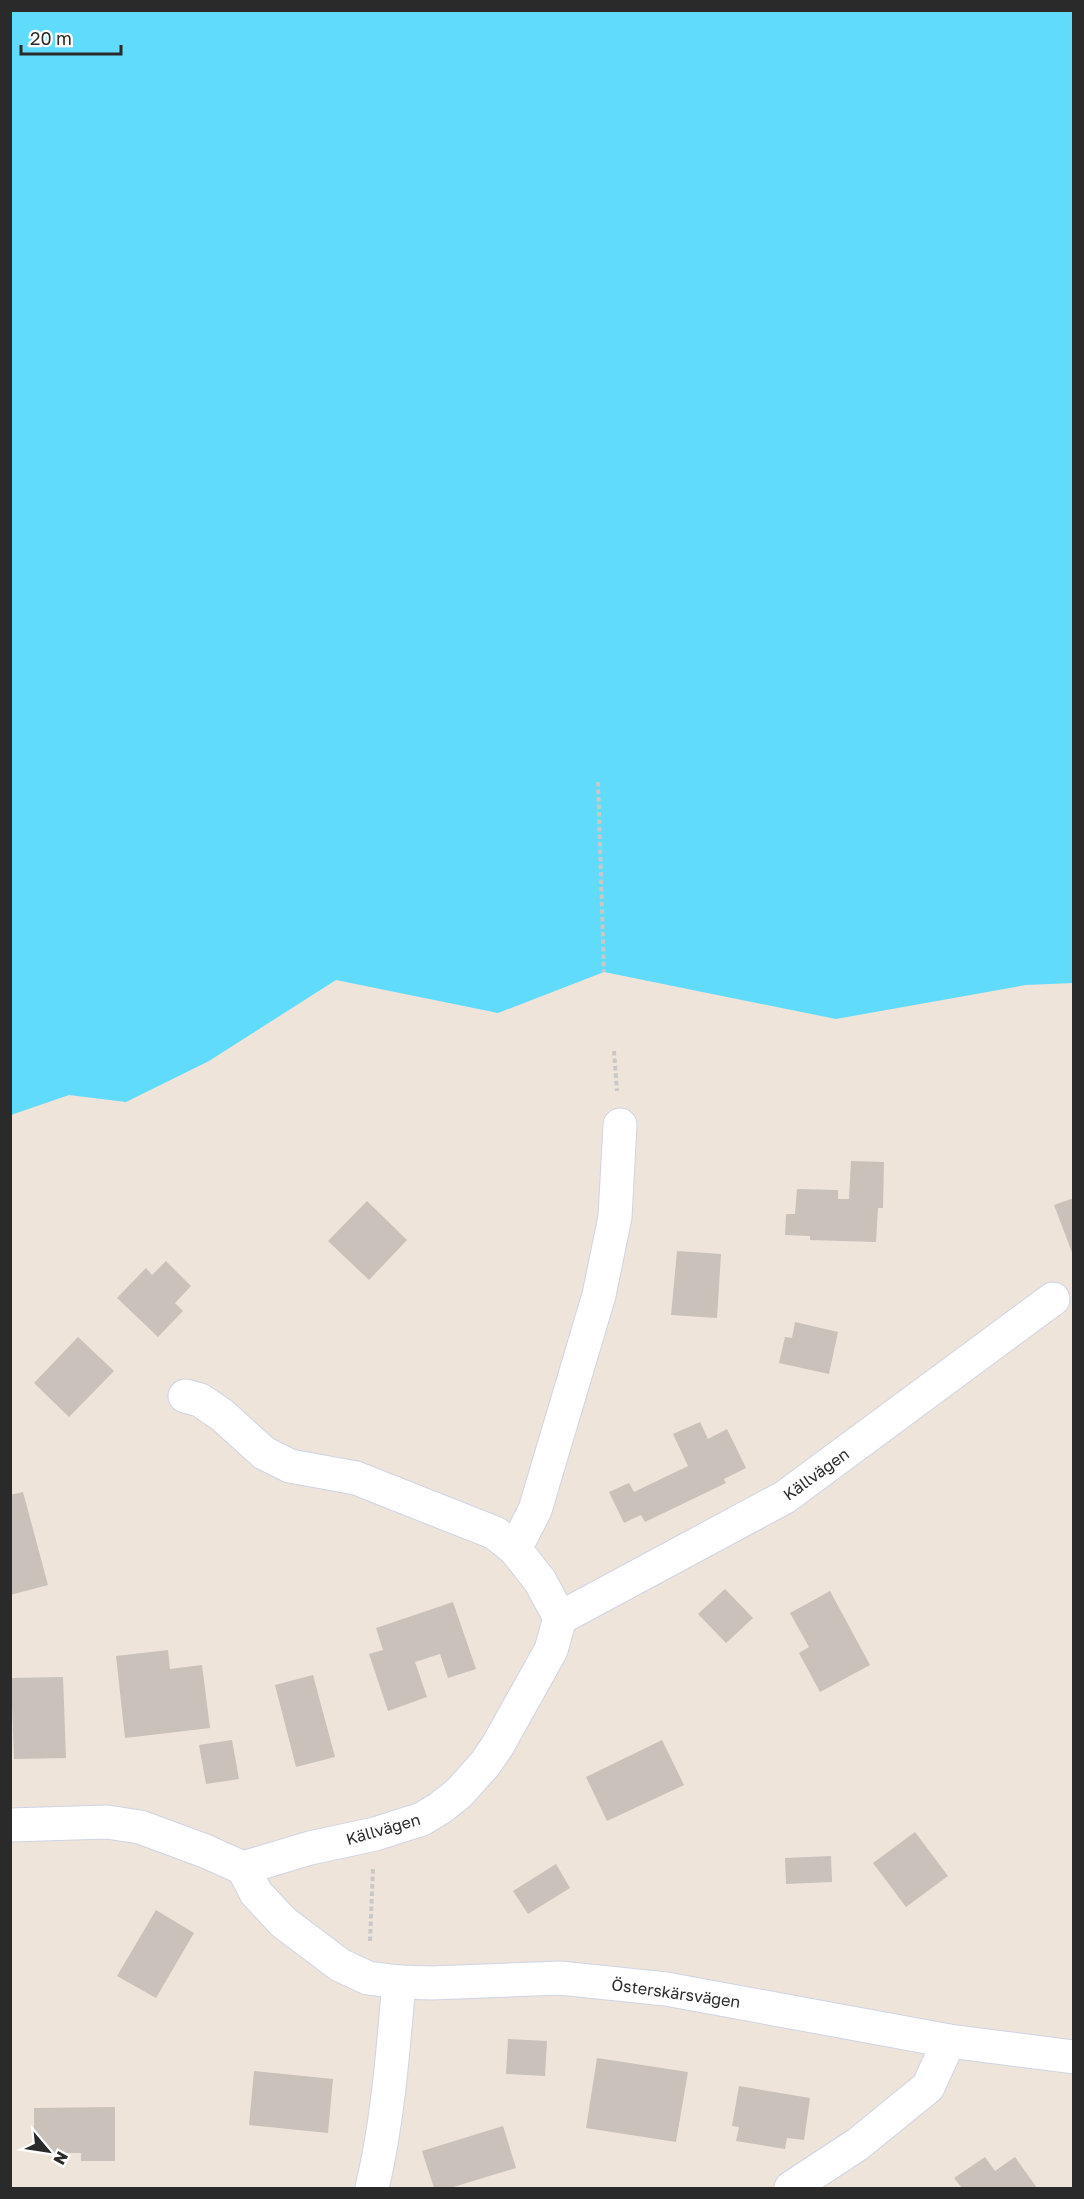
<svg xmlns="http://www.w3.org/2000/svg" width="1084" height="2199" viewBox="0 0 1084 2199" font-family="'Golos Text',sans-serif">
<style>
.water{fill:#60dbfc}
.building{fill:#c9c1ba}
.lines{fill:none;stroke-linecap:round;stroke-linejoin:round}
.street-casing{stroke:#cfd4e5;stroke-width:35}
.path{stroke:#c8c8c8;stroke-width:4;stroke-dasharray:4.5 3;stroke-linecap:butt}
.street{stroke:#fff;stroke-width:33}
.labels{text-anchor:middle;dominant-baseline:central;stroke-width:4.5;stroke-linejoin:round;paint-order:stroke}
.street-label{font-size:16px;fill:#2a2a2a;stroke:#fff}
</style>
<rect width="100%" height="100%" fill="#eee4da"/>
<path class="water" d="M10 11H1073V983L1026 985 836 1019 604 972 498 1013 336 980 209 1061 126 1102 69 1095 11 1115Z"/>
<g class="building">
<path d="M851 1161 884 1162 883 1208H878L876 1242 810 1240V1236L785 1235 786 1214H795L797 1189 838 1190V1199H849Z"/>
<path d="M1074 1198V1254L1073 1255 1054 1205Z"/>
<path d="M367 1201 407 1240 369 1280 328 1241Z"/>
<path d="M677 1251 721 1254 717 1318 671 1315Z"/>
<path d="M166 1261 191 1286 175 1303 183 1311 158 1337 117 1298 146 1268 152 1275Z"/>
<path d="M795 1322 838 1332 829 1374 779 1363 785 1337 792 1338Z"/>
<path d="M78 1337 114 1371 69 1417 34 1383Z"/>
<path d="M700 1422 708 1439 727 1429 746 1468 724 1479 726 1483 645 1522 641 1515 624 1523 609 1492 629 1483 634 1492 688 1466 673 1434Z"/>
<path d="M23 1492 48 1585 10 1595V1495Z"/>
<path d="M725 1589 753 1618 726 1643 698 1614Z"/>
<path d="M830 1591 870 1665 820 1692 799 1653 809 1647 790 1613Z"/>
<path d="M453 1602 476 1669 448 1678 440 1654 415 1662 427 1697 388 1711 369 1654 383 1650 376 1628Z"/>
<path d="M168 1650 170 1669 202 1665 210 1728 125 1738 116 1656Z"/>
<path d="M313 1675 335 1757 296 1767 275 1685Z"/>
<path d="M63 1677 66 1758 14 1759 11 1678Z"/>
<path d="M232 1740 239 1779 206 1784 199 1745Z"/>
<path d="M662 1740 684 1785 607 1821 586 1777Z"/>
<path d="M915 1832 948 1876 906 1907 873 1863Z"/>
<path d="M831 1856 832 1882 786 1884 785 1858Z"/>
<path d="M556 1864 570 1888 528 1914 513 1891Z"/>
<path d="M156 1910 194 1933 156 1998 117 1976Z"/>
<path d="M508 2039 547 2041 545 2076 506 2074Z"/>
<path d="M597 2058 688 2072 676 2142 586 2128Z"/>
<path d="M254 2071 333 2079 328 2133 249 2125Z"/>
<path d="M739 2086 810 2098 804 2140 787 2138 785 2149 736 2141 739 2127 732 2126Z"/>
<path d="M115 2107V2161H81V2153H34V2108Z"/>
<path d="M503 2126 516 2168 450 2188H434L422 2151Z"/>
<path d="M985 2157 995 2171 1015 2157 1037 2188H962L954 2178Z"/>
</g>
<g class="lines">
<g class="street-casing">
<g id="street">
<path d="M185 1396 200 1400 222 1415 264 1453 290 1466 356 1478 495 1533 515 1549"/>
<path d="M560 1618 785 1497 1053 1299"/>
<path d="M10 1825 107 1822 140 1827 205 1851 243 1868 256 1893 283 1922 340 1965 368 1978 399 1982 432 1983 560 1978 666 1989 949 2041 1074 2057"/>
<path d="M243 1868 310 1848 375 1834 422 1819 440 1808 459 1793 485 1764 498 1745 551 1650 560 1618 540 1581 515 1549 535 1510 599 1295 615 1217 620 1125"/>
<path d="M372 2188C388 2121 393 2051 399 1982"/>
<path d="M791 2188 858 2144 928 2087 949 2041"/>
</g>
</g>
<g class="path">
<path d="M598 782 604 972"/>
<path d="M614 1051 617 1091"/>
<path d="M370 1941 373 1868"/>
</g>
<use href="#street" class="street"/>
</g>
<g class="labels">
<g class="street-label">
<text transform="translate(816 1474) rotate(-36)">Källvägen</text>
<text transform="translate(383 1829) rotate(-16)">Källvägen</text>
<text transform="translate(676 1993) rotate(8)">Österskärsvägen</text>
</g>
</g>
<rect width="1084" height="2199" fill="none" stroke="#2a2a2a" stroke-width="24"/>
<g transform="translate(48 2151) rotate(119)" stroke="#ffffff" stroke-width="4.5" paint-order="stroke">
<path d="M0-4.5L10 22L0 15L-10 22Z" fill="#2a2a2a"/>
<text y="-9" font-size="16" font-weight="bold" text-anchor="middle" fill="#2a2a2a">N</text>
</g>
<path d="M21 45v9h100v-9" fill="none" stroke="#2a2a2a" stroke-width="3"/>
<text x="30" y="45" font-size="18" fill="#2a2a2a" stroke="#ffffff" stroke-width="4.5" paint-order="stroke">20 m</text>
</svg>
